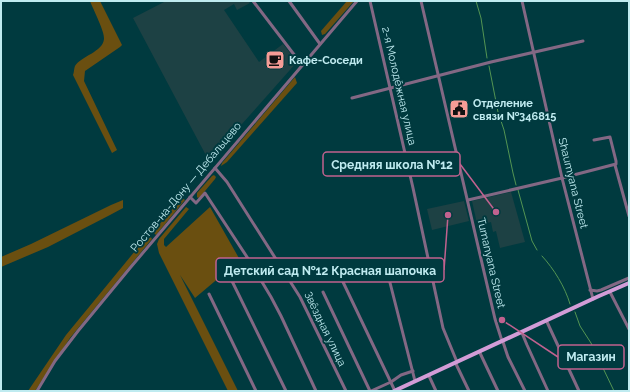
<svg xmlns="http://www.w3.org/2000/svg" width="630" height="392" viewBox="0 0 630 392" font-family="Raleway,sans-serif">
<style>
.built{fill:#1d4144}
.green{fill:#6a4f10}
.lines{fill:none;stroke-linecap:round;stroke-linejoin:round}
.stream{stroke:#539553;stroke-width:1}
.minor{stroke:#836884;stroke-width:3}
.major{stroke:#d29cd7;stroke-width:4}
.labels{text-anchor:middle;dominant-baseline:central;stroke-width:4;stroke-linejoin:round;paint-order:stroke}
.poi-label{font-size:11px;font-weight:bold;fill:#bfebf0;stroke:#003a3f;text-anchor:start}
.street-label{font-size:11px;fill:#bfebf0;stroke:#003a3f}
.leader{fill:none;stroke:#c1628f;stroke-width:1.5}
.callout-dot{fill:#c1628f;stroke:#003a3f;stroke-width:1.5}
.callout{fill:#003a3f;stroke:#c1628f;stroke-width:1.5}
.callout-label{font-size:12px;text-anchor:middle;font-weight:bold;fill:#bfebf0}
</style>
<rect width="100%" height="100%" fill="#003a3f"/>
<g class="built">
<path d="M166 1H248L250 3 237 10 234 4 224 10 259 62 283 44 297 62 209 161 133 18Z"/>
<path d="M511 192 525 242 500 248 496 231 493 232 491 222 484 224V227L478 228 472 201Z"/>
<path d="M464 201 469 221 432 230 427 209Z"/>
</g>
<g class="green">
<path d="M90 1H100L122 45 120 47 85 71 84 81 117 150 112 153 73 75C74 73 74 68 75 66 81 56 103 52 104 39 105 32 93 9 90 1Z"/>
<path d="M347 1H354L325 34 322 35 321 31Z"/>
<path d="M295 77 297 83 227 162 221 166 222 163Z"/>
<path d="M214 175 216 177 215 179 200 197 198 198 197 197V193L212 176Z"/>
<path d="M182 198 185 200 156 235 153 232Z"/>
<path d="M123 200V208L110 215 48 247 1 267V257L31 244 111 205Z"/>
<path d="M186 207 189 209 164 239V245L166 247 210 207 240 260 195 298 180 275 238 391H228L159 253 157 244 159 239Z"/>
<path d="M149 234 152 239 70 338 35 391H28L66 335Z"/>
</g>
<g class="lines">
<g class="stream">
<path d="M476 1 481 18 487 58"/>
<path d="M489 66 498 112 504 130 513 173 516 185"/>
<path d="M518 190 532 241 537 250"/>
<path d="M542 256C554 269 565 287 570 304"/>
<path d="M575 312 580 326 591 343 614 391"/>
</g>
<g class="minor">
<path d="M253 1 302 65"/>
<path d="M289 1 320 44"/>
<path d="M370 1 413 188 443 328 457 362"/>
<path d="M421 1 495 319 502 341"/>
<path d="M522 1 562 178 593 299"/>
<path d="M352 98 491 62 583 41"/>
<path d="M615 165 629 216"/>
<path d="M215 168 227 182 300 297 346 391"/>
<path d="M190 197 196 203 205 193 247 257 271 297 281 316 316 391"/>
<path d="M468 200 562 178 616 164V161L610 137 594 140"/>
<path d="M383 262 386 267 415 381"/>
<path d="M229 275 286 391"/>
<path d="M343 282 395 391"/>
<path d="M590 290 597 291 601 290 629 278"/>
<path d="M323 292 370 391"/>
<path d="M610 292 629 329"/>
<path d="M209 294 256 391"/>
<path d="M547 322 579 391"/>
<path d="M522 333 527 345 548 391"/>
<path d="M503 342 508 357 525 391"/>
<path d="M480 353 498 391"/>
<path d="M456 364 469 391"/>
<path d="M429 376 436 391"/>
<path d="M37 391 55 361 78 331 130 268 357 1"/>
<path d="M371 391 391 382 401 375 413 371"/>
</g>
<path class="major" d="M394 391 599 296 629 283"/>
</g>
<defs>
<g id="cafe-square" transform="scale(1)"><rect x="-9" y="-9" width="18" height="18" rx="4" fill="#f59c96" stroke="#003a3f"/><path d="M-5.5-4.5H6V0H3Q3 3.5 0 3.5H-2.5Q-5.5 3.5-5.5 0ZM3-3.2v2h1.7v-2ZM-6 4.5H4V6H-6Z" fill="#111"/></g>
<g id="civic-square" transform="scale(1)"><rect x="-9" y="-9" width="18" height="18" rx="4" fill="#f59c96" stroke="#003a3f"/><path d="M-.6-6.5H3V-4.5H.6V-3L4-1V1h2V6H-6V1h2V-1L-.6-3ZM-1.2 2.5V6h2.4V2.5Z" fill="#111"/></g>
</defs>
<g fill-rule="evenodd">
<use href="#cafe-square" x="275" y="60"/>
<use href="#civic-square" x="459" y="109"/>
</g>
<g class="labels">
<g class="poi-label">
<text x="289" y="60">Кафе-Соседи</text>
<text x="473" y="103">Отделение<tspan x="473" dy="13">связи №346815</tspan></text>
</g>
<g class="street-label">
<text transform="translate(399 86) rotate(77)">2-я Молодёжная улица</text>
<text transform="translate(573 183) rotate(76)">Shaumyana Street</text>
<text transform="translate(186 187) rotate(-50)">Ростов-на-Дону — Дебальцево</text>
<text transform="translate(491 263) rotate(77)">Tumanyana Street</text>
<text transform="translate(325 329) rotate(64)">Звёздная улица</text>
</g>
</g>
<path class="leader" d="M496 212L460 164M448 215L444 270M502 320L558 357"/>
<g class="callout-dot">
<circle cx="496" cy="212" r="4"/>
<circle cx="448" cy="215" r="4"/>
<circle cx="502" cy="320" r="4"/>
</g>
<g class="callout">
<rect x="323" y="152" width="137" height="24" rx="4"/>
<rect x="216" y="258" width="228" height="24" rx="4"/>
<rect x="558" y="345" width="66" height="24" rx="4"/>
</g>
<g class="callout-label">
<text x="392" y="169">Средняя школа №12</text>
<text x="330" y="275">Детский сад №12 Красная шапочка</text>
<text x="591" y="361">Магазин</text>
</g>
<rect width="630" height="392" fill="none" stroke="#bfebf0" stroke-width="4"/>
</svg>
